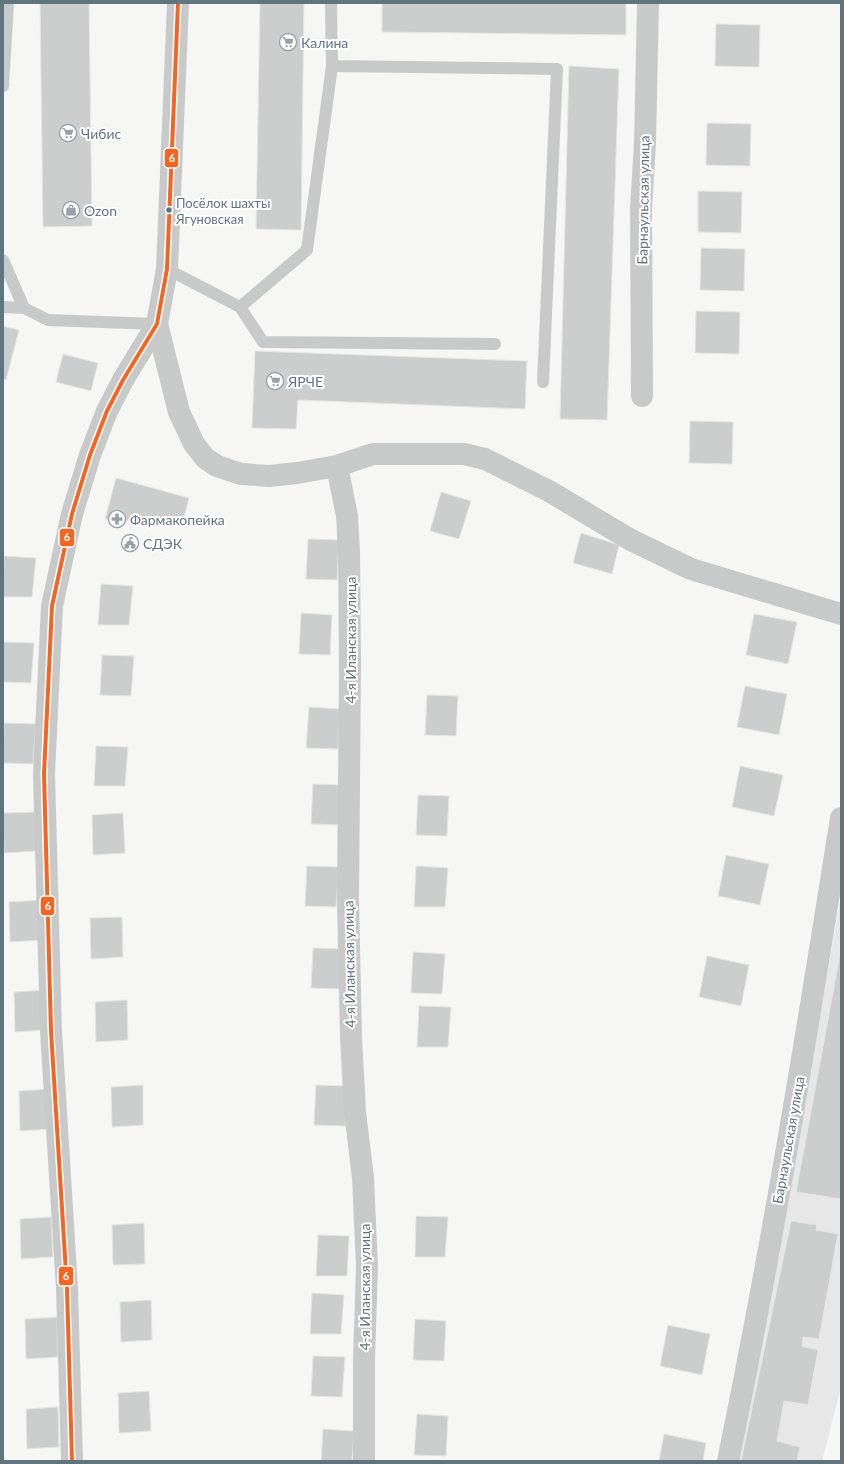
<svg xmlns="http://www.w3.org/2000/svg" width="844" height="1464" viewBox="0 0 844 1464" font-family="Lato,sans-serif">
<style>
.built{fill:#e6e7e6}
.building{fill:#cccece;stroke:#e5e5e4}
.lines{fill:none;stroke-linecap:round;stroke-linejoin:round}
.lane{stroke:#c8caca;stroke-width:12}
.street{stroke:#c8caca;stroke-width:22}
.bus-1-casing{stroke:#fff;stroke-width:7}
.bus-1{stroke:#f26522;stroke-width:4}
.bus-dot{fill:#62757e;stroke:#fff;stroke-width:1.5}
.labels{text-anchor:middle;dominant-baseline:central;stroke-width:4;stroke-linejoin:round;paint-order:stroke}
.bus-label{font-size:13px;fill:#62757e;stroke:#fff;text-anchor:start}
.poi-label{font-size:14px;fill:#62757e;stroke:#fff;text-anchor:start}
.street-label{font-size:14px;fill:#62757e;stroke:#fff}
.line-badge{stroke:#fff;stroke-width:1.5}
.badge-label{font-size:11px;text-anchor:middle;font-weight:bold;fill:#fff}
</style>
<rect width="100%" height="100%" fill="#f6f6f5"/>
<path class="built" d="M841 896V1386L822 1461H733L785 1216Z"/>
<g class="building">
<path d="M40 3H89L92 226 43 227Z"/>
<path d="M260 3H304L301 230 256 229Z"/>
<path d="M382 3H626V35L382 32Z"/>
<path d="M716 24 760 25 759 67 715 66Z"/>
<path d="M569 66 619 69 607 420 560 419Z"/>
<path d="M707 123 751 124 750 166 706 165Z"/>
<path d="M698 191 742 192 741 233 698 232Z"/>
<path d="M701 248 745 249 744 291 700 290Z"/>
<path d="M696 311 740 312 739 354 695 353Z"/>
<path d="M3 326 19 330 6 380 3 379Z"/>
<path d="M255 351 527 361 525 409 298 400 296 429 252 428Z"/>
<path d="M63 354 98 363 91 391 56 382Z"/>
<path d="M690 421 733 422 732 464 689 463Z"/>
<path d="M116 478 189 498 182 525 105 519Z"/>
<path d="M441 492 471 501 459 539 430 531Z"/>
<path d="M581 533 619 545 612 574 573 563Z"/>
<path d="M308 539 339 540 337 580 306 579Z"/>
<path d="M4 556 36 558 32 597H3Z"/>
<path d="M101 584 133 586 129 625H98Z"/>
<path d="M301 613 332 615 330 655 299 654Z"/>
<path d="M754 614 797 622 788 664 746 655Z"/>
<path d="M3 642 34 643 31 683 3 682Z"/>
<path d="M102 655 134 656 131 696 100 695Z"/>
<path d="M745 686 787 694 779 735 737 727Z"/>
<path d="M427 695 458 696 456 736 425 735Z"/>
<path d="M309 707 340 709 338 749 306 748Z"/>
<path d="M4 723 36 724 33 764 3 763Z"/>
<path d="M96 746 128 747 125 786H94Z"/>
<path d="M740 766 783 775 774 816 732 807Z"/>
<path d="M313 784 345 785 342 825 311 824Z"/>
<path d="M418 795 449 796 447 836 416 835Z"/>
<path d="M35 812 36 851 4 853 3 813Z"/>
<path d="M123 813 125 853 93 855 92 815Z"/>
<path d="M726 855 769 864 760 905 718 896Z"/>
<path d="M307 866 339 867 336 907 305 906Z"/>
<path d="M416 866 448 868 445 907H414Z"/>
<path d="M41 900 42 940 10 942 9 902Z"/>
<path d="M122 917 123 957 91 959 90 918Z"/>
<path d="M313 948 344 949 341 989 311 988Z"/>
<path d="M841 949V1199L796 1192Z"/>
<path d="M413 952 445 954 442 994 411 993Z"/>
<path d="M707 956 749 965 741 1006 699 997Z"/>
<path d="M46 990 47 1030 15 1032 14 992Z"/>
<path d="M127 1000 128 1040 96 1042 95 1002Z"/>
<path d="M419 1006 451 1007 448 1047H417Z"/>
<path d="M143 1085V1125L112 1127 111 1087Z"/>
<path d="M316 1085 347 1086 345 1126 314 1125Z"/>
<path d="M50 1089 51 1129 20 1131 19 1091Z"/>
<path d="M416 1216 448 1217 445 1257H415Z"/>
<path d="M51 1217 53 1257 21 1259 20 1219Z"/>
<path d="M791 1221 817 1225 816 1230 838 1234 819 1339 803 1337 802 1346 818 1350 808 1405 784 1401 777 1441 800 1447 797 1461H741Z"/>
<path d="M144 1223 145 1264 113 1265 112 1225Z"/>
<path d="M318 1235 349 1236 347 1276H316Z"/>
<path d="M312 1293 344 1295 341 1334H310Z"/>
<path d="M151 1300 152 1340 121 1342 120 1302Z"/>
<path d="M57 1317 58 1357 26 1359 25 1319Z"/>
<path d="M415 1319 446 1321 444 1361 413 1360Z"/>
<path d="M668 1325 710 1334 702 1375 660 1366Z"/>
<path d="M313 1356 345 1357 342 1397 311 1396Z"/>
<path d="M149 1391 151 1431 119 1433 118 1393Z"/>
<path d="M58 1407 59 1447 27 1449 26 1409Z"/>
<path d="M417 1414 448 1416 446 1456 414 1455Z"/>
<path d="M323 1429 354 1431 352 1461H321Z"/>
<path d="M664 1434 706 1443 703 1461H659Z"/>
</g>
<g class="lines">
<g class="lane">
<path d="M331 3 332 66 557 69 543 382"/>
<path d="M3 86 8 3"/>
<path d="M3 260 24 308 48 320 157 324"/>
<path d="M167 269 240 307 263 342 495 344"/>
<path d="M3 307 24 308"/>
<path d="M240 307 307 250 332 66"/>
</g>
<g class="street">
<path d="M157 324 179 412 194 444 205 458 217 466 241 474 269 476 297 473 337 466 373 454H464L485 459 549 491 631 540 691 569 841 614"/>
<path d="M642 396 641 209 645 143 648 3"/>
<path d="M337 466 347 516 349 552 350 666 348 900 351 1037 355 1112 363 1178 367 1267 364 1361V1461"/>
<path d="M72 1461 67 1289 51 1031 44 774 52 606 72 514 90 455 107 411 123 380 157 324 167 269 178 3"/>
<path d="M728 1461C772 1248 807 1033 841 818"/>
</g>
<g class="bus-1-casing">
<path id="bus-1" d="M72 1461 67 1289 51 1031 44 774 52 606 72 514 90 455 107 411 123 380 157 324 167 269 178 3"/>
</g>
<use href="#bus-1" class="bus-1"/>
</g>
<defs>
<g id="supermarket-ring" transform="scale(0.9)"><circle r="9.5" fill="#fff" stroke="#96a2a8" stroke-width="1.5"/><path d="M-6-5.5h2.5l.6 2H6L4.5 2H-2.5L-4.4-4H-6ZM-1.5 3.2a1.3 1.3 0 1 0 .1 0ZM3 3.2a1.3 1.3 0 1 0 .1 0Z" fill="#96a2a8"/></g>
<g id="shop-ring" transform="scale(0.9)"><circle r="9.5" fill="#fff" stroke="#96a2a8" stroke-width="1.5"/><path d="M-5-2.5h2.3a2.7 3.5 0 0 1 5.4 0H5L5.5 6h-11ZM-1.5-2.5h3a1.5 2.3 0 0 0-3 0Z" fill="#96a2a8"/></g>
<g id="pharmacy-ring" transform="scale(0.9)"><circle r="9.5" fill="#fff" stroke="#96a2a8" stroke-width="1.5"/><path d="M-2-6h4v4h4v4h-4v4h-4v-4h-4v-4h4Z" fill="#96a2a8"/></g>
<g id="civic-ring" transform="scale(0.9)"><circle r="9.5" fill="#fff" stroke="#96a2a8" stroke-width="1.5"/><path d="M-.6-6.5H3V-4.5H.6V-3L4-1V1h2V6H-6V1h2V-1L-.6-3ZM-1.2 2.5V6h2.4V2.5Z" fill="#96a2a8"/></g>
</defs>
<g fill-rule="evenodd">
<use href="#supermarket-ring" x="288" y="42"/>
<use href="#supermarket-ring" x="68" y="133"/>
<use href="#shop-ring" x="71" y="210"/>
<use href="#supermarket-ring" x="275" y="381"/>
<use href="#pharmacy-ring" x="117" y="519"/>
<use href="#civic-ring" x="130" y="543"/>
</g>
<circle class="bus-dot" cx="169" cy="210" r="3.5"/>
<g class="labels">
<g class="bus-label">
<text x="176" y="203">Посёлок шахты<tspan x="176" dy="16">Ягуновская</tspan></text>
</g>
<g class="poi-label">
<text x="301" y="42">Калина</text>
<text x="81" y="133">Чибис</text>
<text x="84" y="210">Ozon</text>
<text x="288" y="381">ЯРЧЕ</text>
<text x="130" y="519">Фармакопейка</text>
<text x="143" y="543">СДЭК</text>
</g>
<g class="street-label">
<text transform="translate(643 200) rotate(-89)">Барнаульская улица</text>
<text transform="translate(350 640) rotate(-90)">4-я Иланская улица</text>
<text transform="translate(349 964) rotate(-91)">4-я Иланская улица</text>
<text transform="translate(788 1140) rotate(-80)">Барнаульская улица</text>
<text transform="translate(364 1287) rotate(-90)">4-я Иланская улица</text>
</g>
</g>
<g class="line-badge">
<rect x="164" y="148" width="15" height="20" rx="4" fill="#f26522"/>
<rect x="59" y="528" width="16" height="19" rx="4" fill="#f26522"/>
<rect x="40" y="896" width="15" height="20" rx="4" fill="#f26522"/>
<rect x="58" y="1266" width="16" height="20" rx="4" fill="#f26522"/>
</g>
<g class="badge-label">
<text x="172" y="162">6</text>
<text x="67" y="541">6</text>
<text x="48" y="910">6</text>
<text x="66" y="1280">6</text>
</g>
<rect width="844" height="1464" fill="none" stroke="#62757e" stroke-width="8"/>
</svg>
